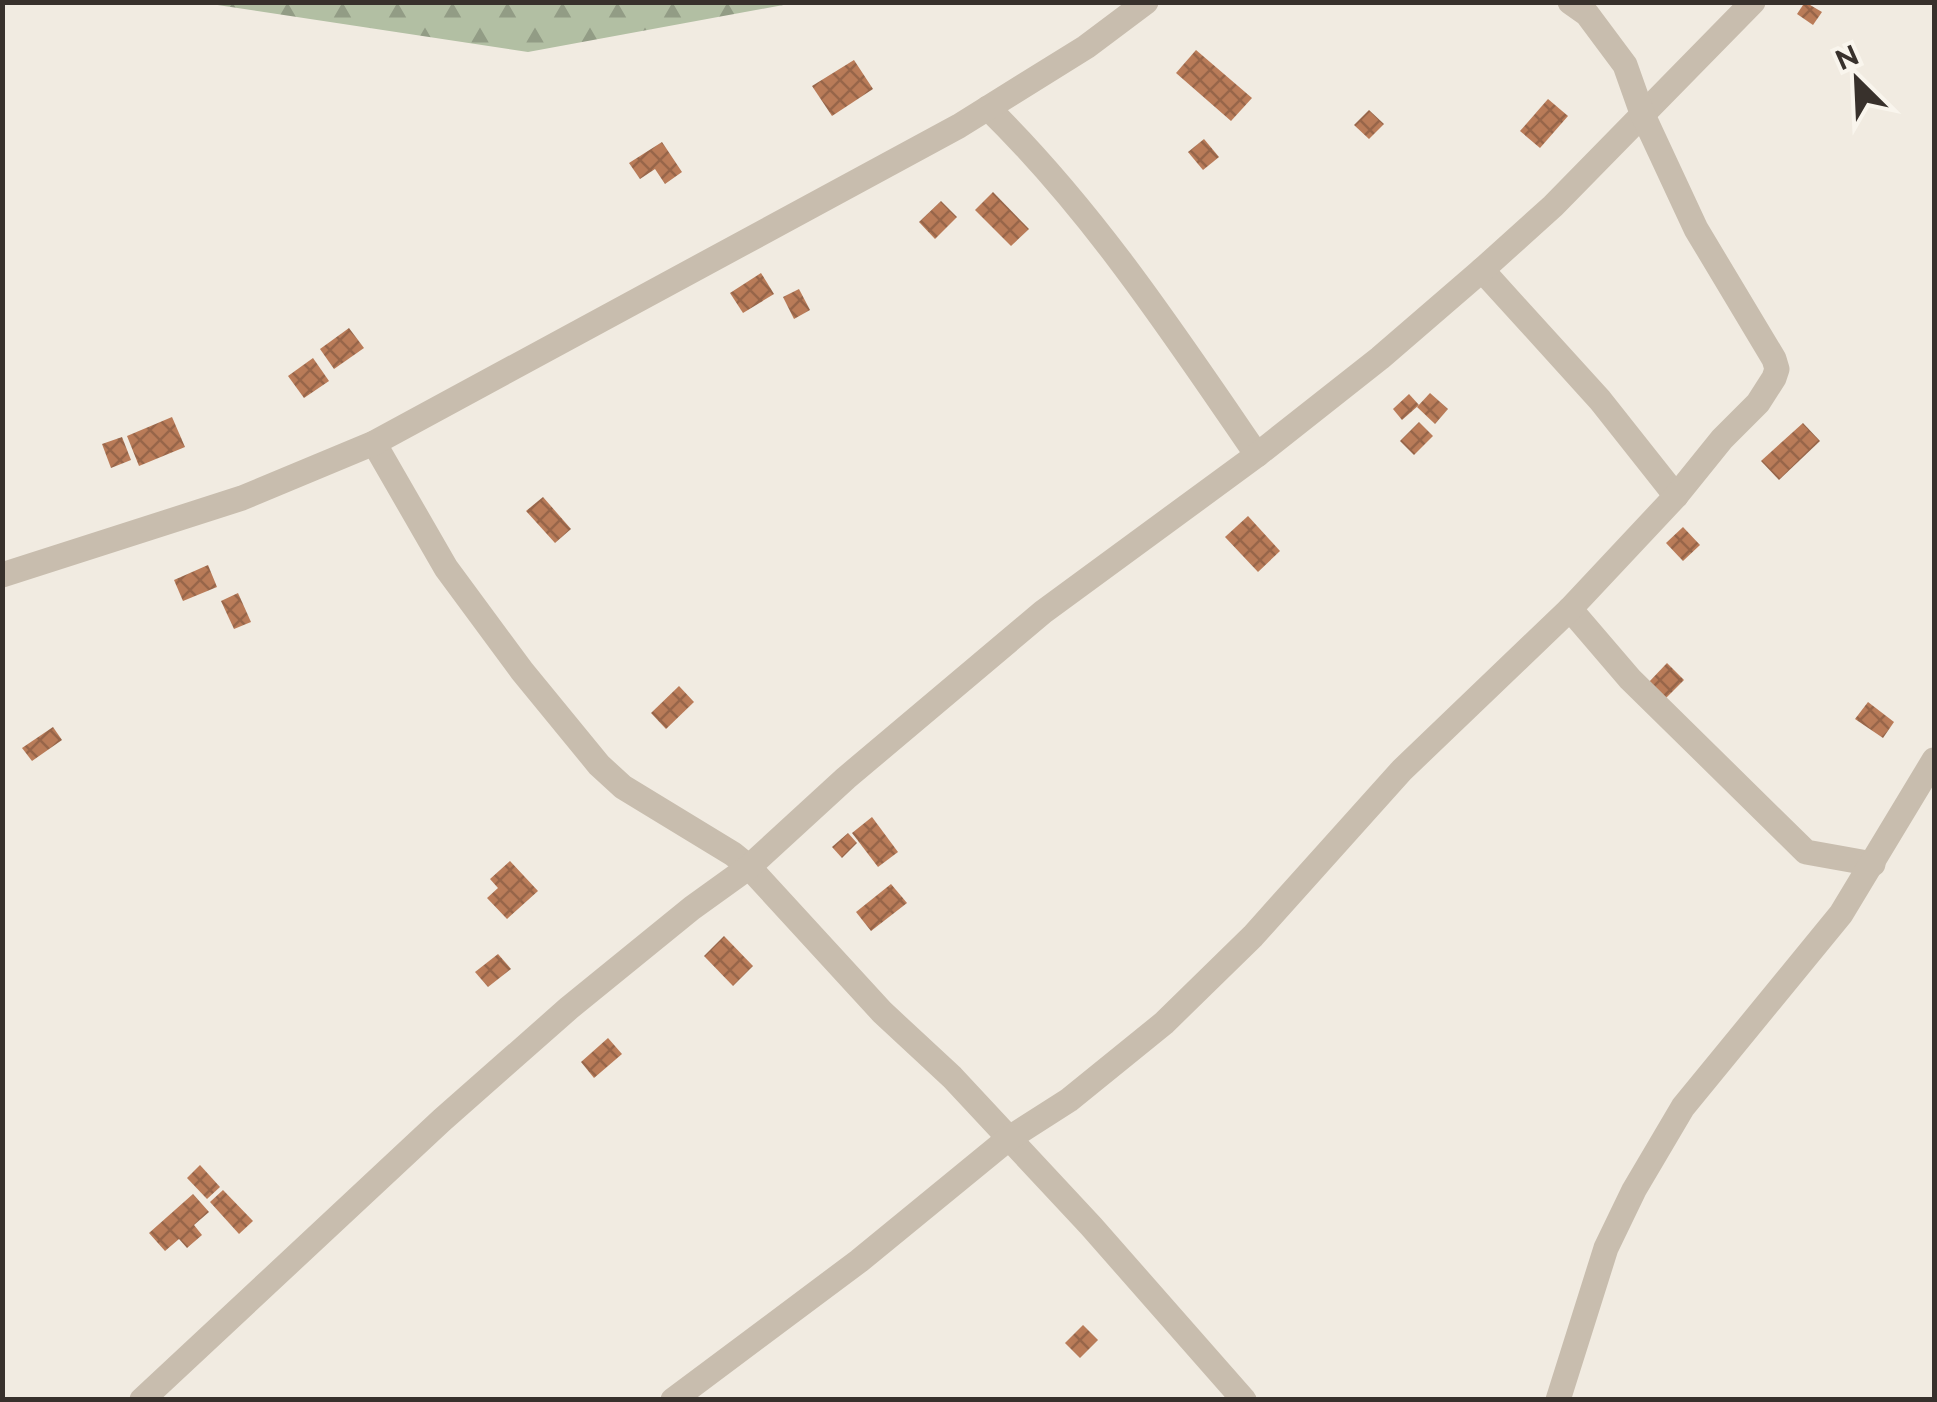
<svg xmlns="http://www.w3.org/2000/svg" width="1937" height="1402" viewBox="0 0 1937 1402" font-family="Raleway,sans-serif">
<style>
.forest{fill:url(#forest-firs)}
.building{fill:url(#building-cross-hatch)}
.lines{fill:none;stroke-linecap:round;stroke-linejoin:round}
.street{stroke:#c8bdae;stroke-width:25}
</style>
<defs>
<pattern id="forest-firs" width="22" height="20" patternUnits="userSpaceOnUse" patternTransform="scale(2.5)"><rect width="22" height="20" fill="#b2bfa3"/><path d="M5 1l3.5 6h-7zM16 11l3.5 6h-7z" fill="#929c85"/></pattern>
<pattern id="building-cross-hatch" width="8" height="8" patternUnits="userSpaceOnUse" patternTransform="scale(2.5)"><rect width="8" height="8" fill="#b97b58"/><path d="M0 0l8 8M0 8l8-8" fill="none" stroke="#976549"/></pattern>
</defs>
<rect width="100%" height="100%" fill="#f1ebe1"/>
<path class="forest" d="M204 3H794L528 52Z"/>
<g class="building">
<path d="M1805 2 1822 12 1813 25 1797 14Z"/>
<path d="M1196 50 1252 98 1231 121 1176 73Z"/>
<path d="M854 60 873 89 832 116 812 86Z"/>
<path d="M1548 99 1568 116 1540 148 1520 131Z"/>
<path d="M1369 110 1384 124 1369 139 1354 125Z"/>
<path d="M1204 139 1219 157 1203 170 1188 152Z"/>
<path d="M662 142 682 172 665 184 655 169 640 179 629 163Z"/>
<path d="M993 192 1029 229 1011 246 975 210Z"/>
<path d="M941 201 957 217 935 239 919 222Z"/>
<path d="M761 273 774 294 743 313 730 293Z"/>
<path d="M799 289 810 310 794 319 783 297Z"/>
<path d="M349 328 364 348 334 369 320 349Z"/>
<path d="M313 358 329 381 304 398 288 376Z"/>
<path d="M1430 393 1448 409 1435 424 1417 407Z"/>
<path d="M1409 394 1419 405 1402 420 1393 409Z"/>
<path d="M172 417 185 447 139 466 127 436Z"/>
<path d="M1419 422 1433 436 1414 455 1400 441Z"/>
<path d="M1803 423 1820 441 1779 480 1761 461Z"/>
<path d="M122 437 131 460 111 468 102 444Z"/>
<path d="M543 497 571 529 555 543 526 511Z"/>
<path d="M1248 516 1280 551 1258 572 1225 537Z"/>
<path d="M1683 527 1700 545 1683 561 1666 543Z"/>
<path d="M208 565 217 587 183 601 174 580Z"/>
<path d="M238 593 251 622 234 629 221 601Z"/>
<path d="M1667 663 1684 680 1665 699 1648 683Z"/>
<path d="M679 686 694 702 666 729 651 713Z"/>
<path d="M1868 702 1894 722 1883 738 1855 719Z"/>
<path d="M53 727 62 740 32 761 22 748Z"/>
<path d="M872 817 898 852 878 867 852 833Z"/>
<path d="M848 833 857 843 842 858 832 847Z"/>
<path d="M510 861 538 891 507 919 487 898 498 888 490 879Z"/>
<path d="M891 884 907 903 871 931 856 912Z"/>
<path d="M724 936 753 966 733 986 704 956Z"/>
<path d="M498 954 511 969 488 987 475 972Z"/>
<path d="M608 1038 622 1054 594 1078 581 1062Z"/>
<path d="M200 1165 220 1187 207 1199 187 1178Z"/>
<path d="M223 1190 253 1221 239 1234 210 1202Z"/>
<path d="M193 1194 209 1212 194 1225 202 1235 187 1248 179 1239 165 1251 149 1233Z"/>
<path d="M1083 1325 1098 1340 1080 1358 1065 1343Z"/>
</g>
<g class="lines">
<g class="street">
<path d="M988 108C1093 211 1174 334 1257 455"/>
<path d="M1482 270 1600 400 1676 496"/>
<path d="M374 443 446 568 522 671 599 765 623 787 733 854 749 867 882 1012 952 1077 1091 1226 1244 1400"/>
<path d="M2 575 242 498 374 443 959 126 1086 47 1146 2"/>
<path d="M1570 609 1630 679 1806 852 1873 864"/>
<path d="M142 1400 442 1120 569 1008 692 908 749 867 846 778 1043 612 1257 455 1380 358 1482 270 1553 206 1753 2"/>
<path d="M673 1400 859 1261 1008 1139 1069 1100 1164 1023 1253 936 1402 770 1570 609 1676 496 1722 439 1758 403 1774 378 1777 369 1774 359 1696 229 1642 113 1625 65 1587 14 1570 2"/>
<path d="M1558 1400 1606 1248 1634 1190 1683 1107 1841 914 1934 760"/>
</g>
</g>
<rect width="1937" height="1402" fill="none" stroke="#38312c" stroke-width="10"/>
<g transform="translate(1857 80) rotate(336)" stroke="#f9f5ed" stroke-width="8" paint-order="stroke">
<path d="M0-8L18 38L0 25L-18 38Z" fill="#38312c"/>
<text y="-15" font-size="28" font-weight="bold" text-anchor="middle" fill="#38312c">N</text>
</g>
</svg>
